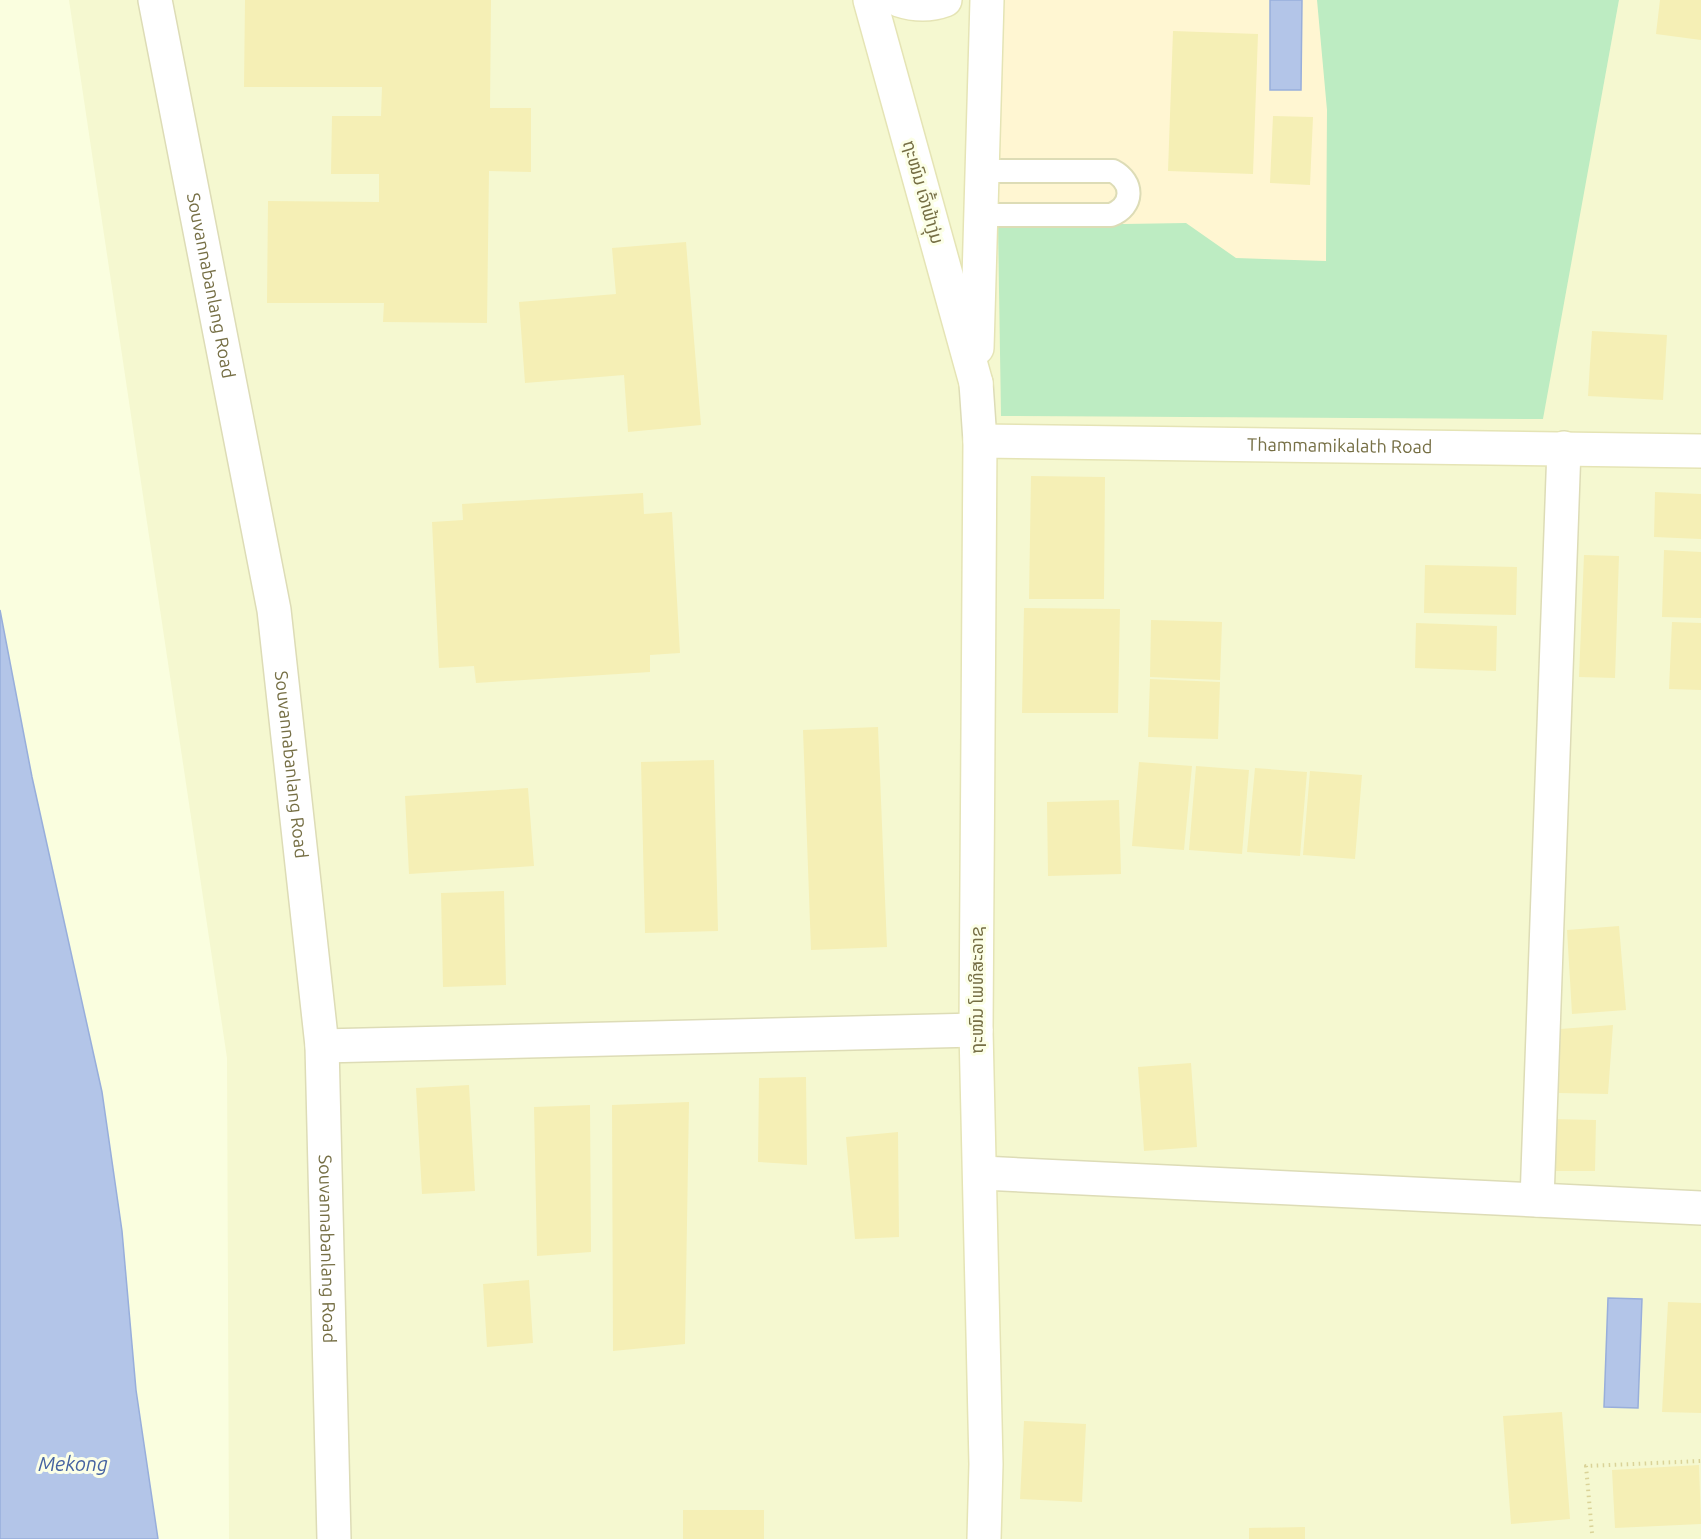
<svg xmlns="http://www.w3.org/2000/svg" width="1701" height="1539" font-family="Ubuntu,'Noto Sans Lao',sans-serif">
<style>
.residential{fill:#f5f8d0}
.commercial{fill:#fff6d2}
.green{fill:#bdecc2}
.water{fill:#b3c5e8;stroke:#98aedb;stroke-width:1.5}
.building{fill:#f5efb5}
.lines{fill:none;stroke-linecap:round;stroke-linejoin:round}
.lane-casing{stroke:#dddcb6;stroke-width:26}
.street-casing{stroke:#dddcb6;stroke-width:36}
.secondary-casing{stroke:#e5e4b5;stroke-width:36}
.path{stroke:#dad398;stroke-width:4;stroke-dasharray:1.5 4.5;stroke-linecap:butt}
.lane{stroke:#fff;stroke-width:22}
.street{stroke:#fff;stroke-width:33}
.secondary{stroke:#fff;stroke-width:33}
.labels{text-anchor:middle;stroke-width:6;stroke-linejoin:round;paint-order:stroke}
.street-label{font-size:18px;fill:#766f45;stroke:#fcffe7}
.water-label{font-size:20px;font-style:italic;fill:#4563a1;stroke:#fcffe7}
</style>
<rect width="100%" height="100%" fill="#fafedf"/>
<path class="residential" d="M 69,0 L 1317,0 L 1542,419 L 1619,0 L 1701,0 L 1701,1539 L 229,1539 L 227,1058 Z"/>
<path class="commercial" d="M 995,0 L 1619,0 L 1543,419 L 1001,416 Z"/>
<path class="green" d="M 1317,0 L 1619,0 L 1543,419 L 1001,416 L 998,226 L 1186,223 L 1236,258 L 1326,261 L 1327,110 Z"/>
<path class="water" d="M 1270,0 L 1302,0 L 1301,90 L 1270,90 Z
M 0,610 L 32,777 L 102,1092 L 122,1231 L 136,1390 L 158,1539 L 0,1539 Z
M 1608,1298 L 1642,1299 L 1638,1408 L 1604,1407 Z"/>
<path class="building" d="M 245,0 L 491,0 L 490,108 L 531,108 L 531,172 L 489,171 L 487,323 L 383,322 L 384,303 L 267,303 L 268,201 L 379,202 L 379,174 L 331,174 L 332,116 L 381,116 L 382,87 L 244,87 Z
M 1660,0 L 1701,0 L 1701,40 L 1656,34 Z
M 1173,31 L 1258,34 L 1253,174 L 1168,171 Z
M 1273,116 L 1313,117 L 1310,185 L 1270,183 Z
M 686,242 L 701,425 L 628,432 L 624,375 L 525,383 L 519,302 L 616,294 L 612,248 Z
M 1592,331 L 1667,335 L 1663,400 L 1588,396 Z
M 1031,476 L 1105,477 L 1104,599 L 1029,599 Z
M 1655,492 L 1701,494 L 1701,539 L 1654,537 Z
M 643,493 L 644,514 L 672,512 L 680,653 L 650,655 L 650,672 L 476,683 L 474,666 L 439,668 L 432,522 L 463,520 L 462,504 Z
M 1664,550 L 1701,552 L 1701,618 L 1662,617 Z
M 1584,555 L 1619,556 L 1615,678 L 1579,677 Z
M 1425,565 L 1517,567 L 1516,615 L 1424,613 Z
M 1024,608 L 1120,609 L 1118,713 L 1022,713 Z
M 1151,620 L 1222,622 L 1220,680 L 1150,677 Z
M 1672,622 L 1701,623 L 1701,690 L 1669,689 Z
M 1416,623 L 1497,626 L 1496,671 L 1415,668 Z
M 1150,679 L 1220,682 L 1218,739 L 1148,737 Z
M 878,727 L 887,947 L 811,950 L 803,730 Z
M 714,760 L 718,931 L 645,933 L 641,762 Z
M 1139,762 L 1192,766 L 1184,850 L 1132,846 Z
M 1196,766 L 1249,770 L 1242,854 L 1189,850 Z
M 1255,768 L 1307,772 L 1300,856 L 1247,852 Z
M 1310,771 L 1362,775 L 1355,859 L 1303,855 Z
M 528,788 L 534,866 L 409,874 L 405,796 Z
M 1119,800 L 1121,874 L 1048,876 L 1047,802 Z
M 504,891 L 506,985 L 443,987 L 441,893 Z
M 1619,926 L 1626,1010 L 1572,1014 L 1567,930 Z
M 1613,1025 L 1608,1094 L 1559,1093 L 1560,1029 Z
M 1191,1063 L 1197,1147 L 1144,1151 L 1138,1067 Z
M 806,1077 L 807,1165 L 758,1162 L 759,1078 Z
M 469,1085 L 475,1191 L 422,1194 L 416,1088 Z
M 689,1102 L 685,1344 L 613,1351 L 612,1105 Z
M 590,1105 L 591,1252 L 537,1256 L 534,1107 Z
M 1552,1119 L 1596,1120 L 1595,1171 L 1552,1171 Z
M 898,1132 L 899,1237 L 855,1239 L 846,1137 Z
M 529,1280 L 533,1343 L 487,1347 L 483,1284 Z
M 1668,1302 L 1701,1303 L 1701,1413 L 1662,1412 Z
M 1562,1412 L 1570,1519 L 1511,1524 L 1503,1416 Z
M 1024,1421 L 1086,1424 L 1082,1502 L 1020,1499 Z
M 1699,1465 L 1701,1524 L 1615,1528 L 1612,1470 Z
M 683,1510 L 764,1510 L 764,1539 L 683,1539 Z
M 1305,1527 L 1305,1539 L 1249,1539 L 1249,1528 Z"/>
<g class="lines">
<g class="lane-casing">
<path id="lane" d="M 981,215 L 1111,215 C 1134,206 1134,182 1113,171 L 982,171"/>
</g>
<g class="street-casing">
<g id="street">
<path id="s1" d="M 155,0 L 274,610 L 322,1046 L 334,1539"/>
<path d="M 976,383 L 980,441"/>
<path d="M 322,1046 L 976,1030"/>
<path d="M 982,1173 L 1701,1208"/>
<path d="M 1537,1200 L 1564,448"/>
</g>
</g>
<g class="secondary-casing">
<g id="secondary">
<path d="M 870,0 L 976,383"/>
<path d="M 899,0 C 914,5 929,6 945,0"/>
<path d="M 977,348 L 987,0"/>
<path id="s2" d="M 984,1539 L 986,1464 L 976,1030 L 980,441 L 1701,451"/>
</g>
</g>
<path class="path" d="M 1592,1533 L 1586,1466 L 1701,1461"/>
<use href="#lane" class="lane"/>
<use href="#street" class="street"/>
<use href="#secondary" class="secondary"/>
</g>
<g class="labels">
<g class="street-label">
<text transform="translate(923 192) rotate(74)" y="6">ຖະໜົນ ເຈົ້າຟ້າງຸ່ມ</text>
<text dy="6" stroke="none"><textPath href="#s1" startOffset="291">Souvannabanlang Road</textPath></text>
<text dy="6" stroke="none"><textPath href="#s2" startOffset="1458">Thammamikalath Road</textPath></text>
<text dy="6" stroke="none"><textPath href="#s1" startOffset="777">Souvannabanlang Road</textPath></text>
<text transform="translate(977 990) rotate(-90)" y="6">ຖະໜົນ ໂພທິສະລາຊ</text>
<text dy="6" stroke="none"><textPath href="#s1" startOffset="1263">Souvannabanlang Road</textPath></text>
</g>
<g class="water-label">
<text x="73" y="1471">Mekong</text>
</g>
</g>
</svg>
